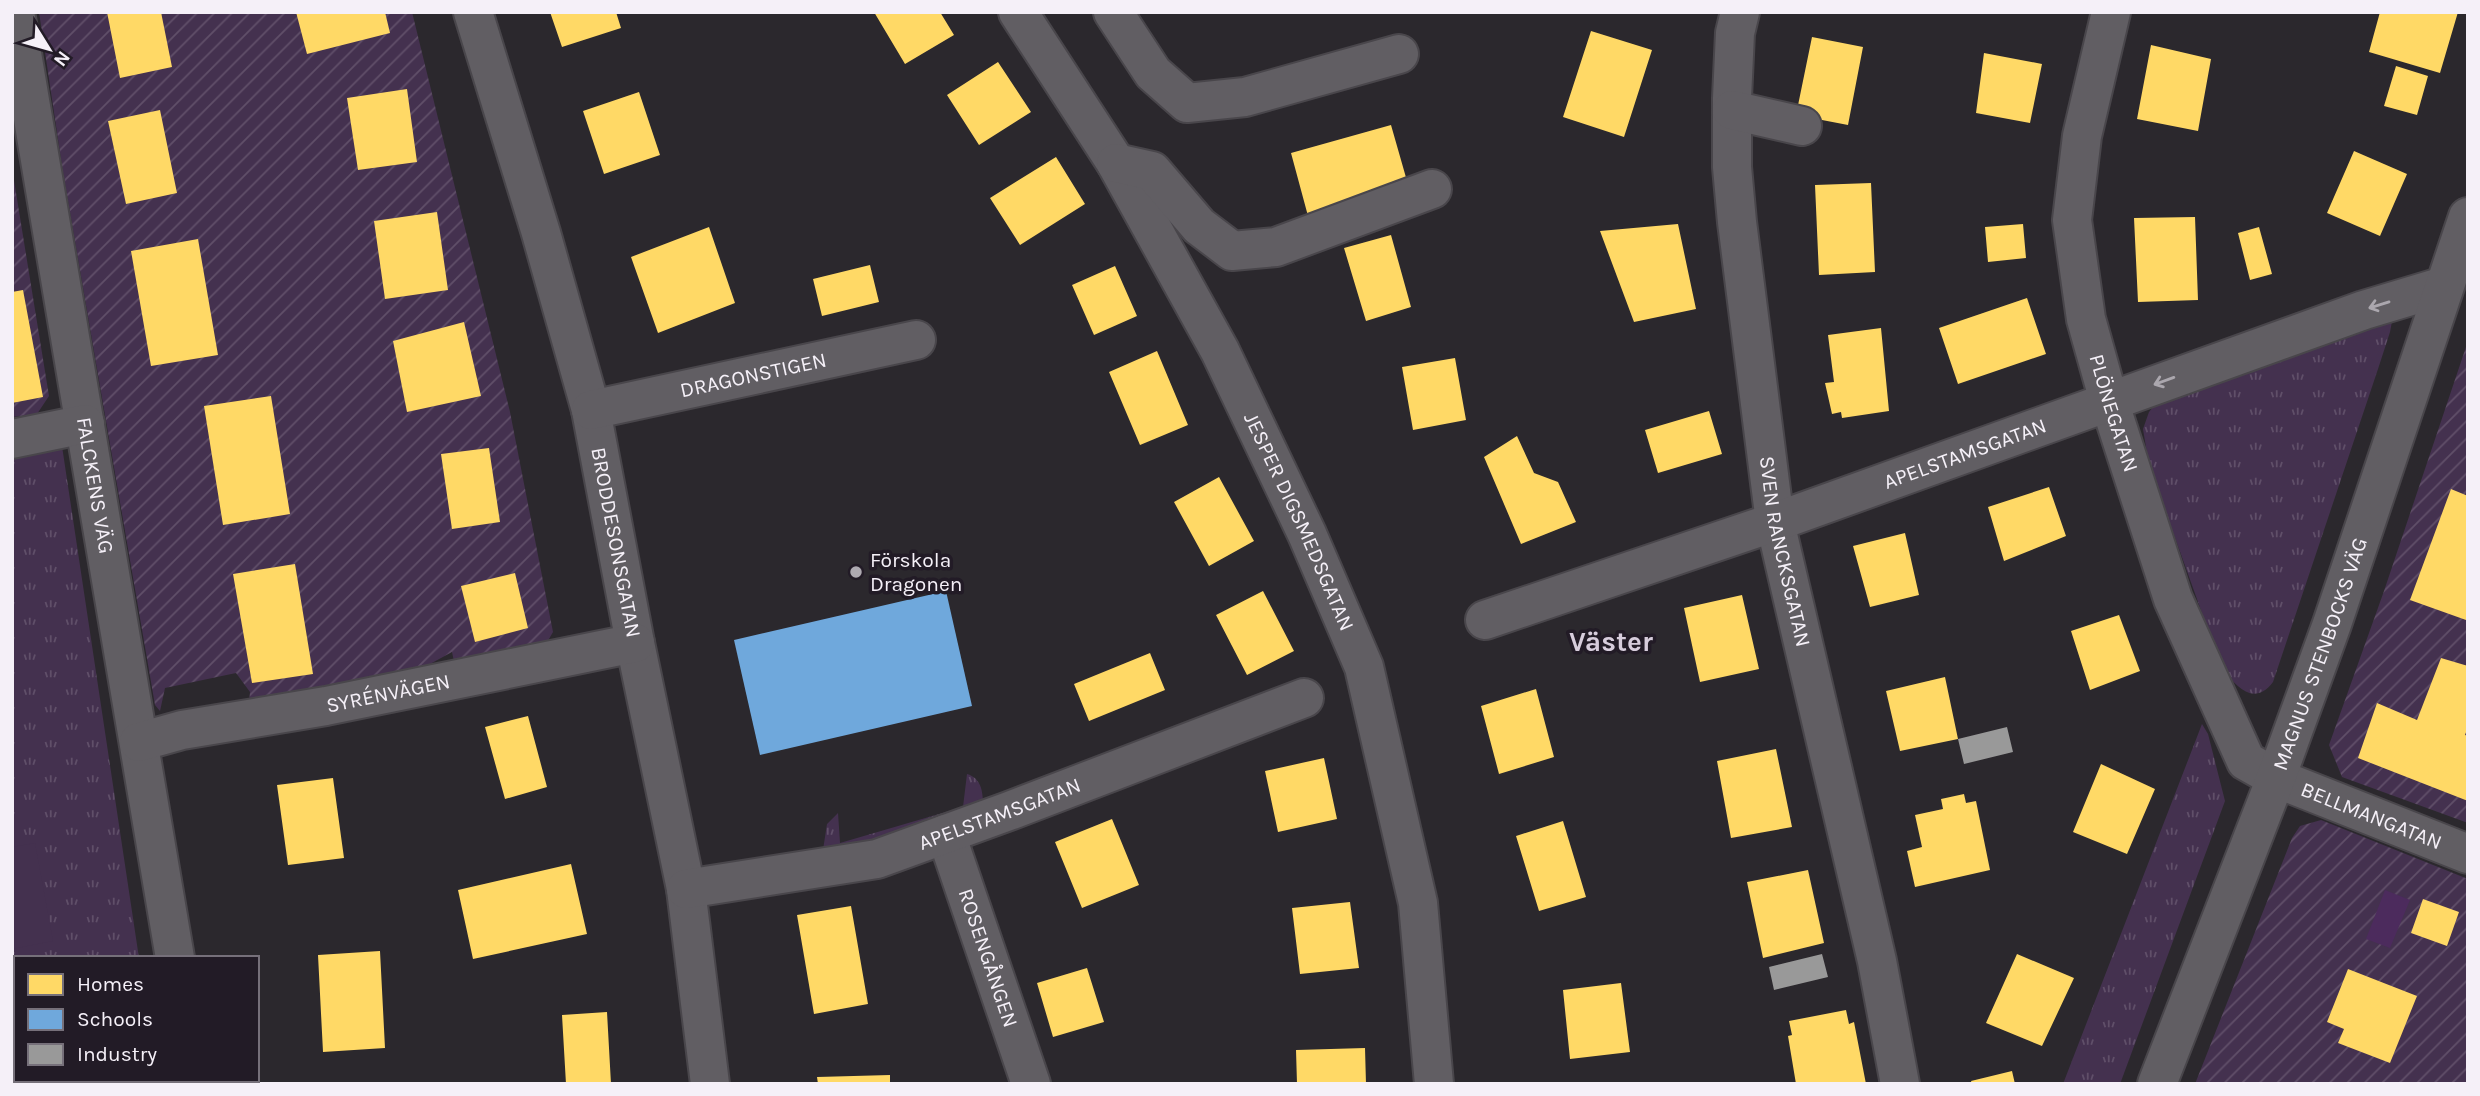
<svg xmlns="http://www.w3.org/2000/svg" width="2480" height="1096" font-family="Karla,sans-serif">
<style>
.grass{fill:url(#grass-tufts)}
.garden{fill:url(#garden-furrows)}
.pitch{fill:#44314f}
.water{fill:#4c2b5d}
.homes{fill:#ffd966}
.schools{fill:#6fa8dc}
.industry{fill:#999}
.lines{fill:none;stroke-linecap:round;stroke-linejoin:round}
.minor-casing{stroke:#49464b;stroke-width:42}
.minor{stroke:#615e63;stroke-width:38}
.oneway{stroke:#aba7ae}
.poi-dot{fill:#aeaab1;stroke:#221b26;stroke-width:2.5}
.labels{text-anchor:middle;stroke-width:7;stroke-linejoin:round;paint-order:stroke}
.street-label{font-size:21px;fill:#f5f0f8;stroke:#221b26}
.poi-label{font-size:21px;fill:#f5f0f8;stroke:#221b26;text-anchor:start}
.district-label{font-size:28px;font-weight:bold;fill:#d7cddc;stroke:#221b26}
</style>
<defs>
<pattern id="grass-tufts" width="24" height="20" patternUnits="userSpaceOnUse" patternTransform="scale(1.75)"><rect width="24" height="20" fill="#44314f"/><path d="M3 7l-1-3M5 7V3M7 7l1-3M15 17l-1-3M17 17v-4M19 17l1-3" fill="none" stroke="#604f69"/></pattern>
<pattern id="garden-furrows" width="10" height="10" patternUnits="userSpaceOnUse" patternTransform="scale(1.75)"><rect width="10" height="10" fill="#44314f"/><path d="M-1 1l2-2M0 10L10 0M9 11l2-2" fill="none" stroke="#604f69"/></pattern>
</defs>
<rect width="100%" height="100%" fill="#2b282d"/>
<path class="grass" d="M 2393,316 L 2390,332 L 2378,369 L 2273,682 C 2254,707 2237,687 2222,669 L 2149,465 L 2143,429 L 2149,412 L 2157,402 Z
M 57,413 L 139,958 L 16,958 L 16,1002 L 12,1002 L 12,420 Z
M 2202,724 L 2208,734 L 2225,801 L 2120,1084 L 2063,1084 Z
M 967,774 C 981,778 983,791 983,805 L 930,829 L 823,850 L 827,824 L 838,813 L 840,843 L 963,807 Z"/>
<path class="garden" d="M 39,12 L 412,12 L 510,412 L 553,632 L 539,656 L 456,671 L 452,652 L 397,682 L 248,712 L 250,692 L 236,673 L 165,688 L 160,711 L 155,705 L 62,166 Z
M 12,168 L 49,396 L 37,414 L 12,417 Z
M 2468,341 L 2468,823 L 2342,777 L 2329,745 L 2384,591 Z
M 2321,820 L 2468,879 L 2468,1084 L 2195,1084 L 2292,838 L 2300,826 Z"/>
<path class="pitch" d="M 35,843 L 53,941 L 12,949 L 12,847 Z"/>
<path class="water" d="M 2385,890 L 2410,900 L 2390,948 L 2366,939 Z"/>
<path class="homes" d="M 107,12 L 161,12 L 172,67 L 120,78 Z
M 296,12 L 385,12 L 390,33 L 307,54 Z
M 550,12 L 616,12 L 621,28 L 562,47 Z
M 874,12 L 940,12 L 954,35 L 905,64 Z
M 2380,12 L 2458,12 L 2440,73 L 2369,52 Z
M 1591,31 L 1652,50 L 1624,137 L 1563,117 Z
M 1812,37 L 1863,47 L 1848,125 L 1796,115 Z
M 2151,45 L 2211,59 L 2198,131 L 2137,119 Z
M 1984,53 L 2042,64 L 2030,123 L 1976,113 Z
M 998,62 L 1031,112 L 979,145 L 947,95 Z
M 2396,66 L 2428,76 L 2417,115 L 2384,106 Z
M 407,89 L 417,162 L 358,170 L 347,98 Z
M 639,92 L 660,155 L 604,174 L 583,111 Z
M 160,110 L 177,193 L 126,204 L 108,121 Z
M 1391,125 L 1409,188 L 1308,216 L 1291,153 Z
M 2354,151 L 2407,174 L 2380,236 L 2327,213 Z
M 1056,157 L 1085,204 L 1020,245 L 990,198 Z
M 1871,183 L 1875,272 L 1819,275 L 1815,185 Z
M 437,212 L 448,290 L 385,299 L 374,221 Z
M 2195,217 L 2198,300 L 2138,302 L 2134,218 Z
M 1678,224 L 1696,309 L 1634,322 L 1600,231 Z
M 2023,224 L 2026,258 L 1988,262 L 1985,227 Z
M 709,227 L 735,303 L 658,333 L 631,257 Z
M 2259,227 L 2272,274 L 2250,280 L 2238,233 Z
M 1391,235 L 1411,307 L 1366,321 L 1344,248 Z
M 198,239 L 218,355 L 151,366 L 131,251 Z
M 870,265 L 879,302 L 822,316 L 813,279 Z
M 1115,266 L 1137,316 L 1094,335 L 1072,285 Z
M 23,290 L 43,397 L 12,403 L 12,292 Z
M 2027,298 L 2046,354 L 1958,384 L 1939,328 Z
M 464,322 L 481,396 L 407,412 L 393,341 Z
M 1881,328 L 1889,411 L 1842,418 L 1841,412 L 1832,414 L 1825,383 L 1834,382 L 1828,335 Z
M 1157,351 L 1188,425 L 1140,445 L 1109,372 Z
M 1455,358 L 1466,420 L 1413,430 L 1402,367 Z
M 271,396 L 290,514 L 223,525 L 204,406 Z
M 1709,411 L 1722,454 L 1658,473 L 1645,430 Z
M 1517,436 L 1534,473 L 1558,482 L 1576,522 L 1521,544 L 1484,457 Z
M 489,448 L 500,522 L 452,529 L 441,454 Z
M 1219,477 L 1254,541 L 1209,566 L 1174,502 Z
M 2049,487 L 2066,536 L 2004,561 L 1988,507 Z
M 2451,489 L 2468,496 L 2468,615 L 2466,620 L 2410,600 Z
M 1905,533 L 1919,595 L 1870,607 L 1853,546 Z
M 295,564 L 313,674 L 252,683 L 233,574 Z
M 515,573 L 528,628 L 475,642 L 461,586 Z
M 1263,591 L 1294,651 L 1247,675 L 1216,615 Z
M 1742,595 L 1759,669 L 1700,682 L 1684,608 Z
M 2119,615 L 2140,671 L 2090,690 L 2071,631 Z
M 1150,653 L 1165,690 L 1089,721 L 1074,684 Z
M 2441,658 L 2468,666 L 2468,727 L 2465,735 L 2468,736 L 2468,801 L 2358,758 L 2377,703 L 2417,720 Z
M 1945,677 L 1958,739 L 1900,751 L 1886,691 Z
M 1536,689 L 1554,757 L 1499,774 L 1481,706 Z
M 528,716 L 547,787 L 505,799 L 485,727 Z
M 1776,749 L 1792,827 L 1731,838 L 1717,761 Z
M 1324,758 L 1337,819 L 1278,832 L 1265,771 Z
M 2101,764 L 2155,789 L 2127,854 L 2073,832 Z
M 333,778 L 344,858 L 288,865 L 277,785 Z
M 1964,794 L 1966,803 L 1976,801 L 1990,870 L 1915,887 L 1907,851 L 1922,847 L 1915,815 L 1943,809 L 1941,799 Z
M 1112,819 L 1139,885 L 1082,908 L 1055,842 Z
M 1563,821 L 1586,897 L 1539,911 L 1516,836 Z
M 571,864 L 587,934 L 473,959 L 458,890 Z
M 1808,870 L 1824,943 L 1763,958 L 1747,882 Z
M 2423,899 L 2459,912 L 2447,946 L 2411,933 Z
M 1350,902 L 1359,968 L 1300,974 L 1292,908 Z
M 851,906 L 868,1004 L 814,1014 L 797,915 Z
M 380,951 L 385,1048 L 323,1052 L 318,955 Z
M 2017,954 L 2074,978 L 2042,1046 L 1986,1023 Z
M 1087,968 L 1104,1022 L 1053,1037 L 1037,983 Z
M 2348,969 L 2417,996 L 2390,1063 L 2338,1043 L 2344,1029 L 2327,1022 Z
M 1621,983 L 1630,1052 L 1570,1059 L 1563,990 Z
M 1846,1010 L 1849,1024 L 1854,1022 L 1866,1084 L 1796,1084 L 1788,1036 L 1792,1035 L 1789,1021 Z
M 607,1012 L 611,1084 L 566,1084 L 562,1015 Z
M 1365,1048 L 1366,1084 L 1297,1084 L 1296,1050 Z
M 12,1071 L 16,1071 L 16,1080 L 60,1080 L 60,1084 L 12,1084 Z
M 2012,1071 L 2015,1084 L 1972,1084 L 1971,1081 Z
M 890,1075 L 890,1084 L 818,1084 L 817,1077 Z"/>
<path class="schools" d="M 946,591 L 972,706 L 760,755 L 734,640 Z"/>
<path class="industry" d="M 2007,727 L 2013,752 L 1964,764 L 1958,739 Z
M 1822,954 L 1828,977 L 1774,990 L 1769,967 Z"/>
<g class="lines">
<g class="minor-casing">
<g id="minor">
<path id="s1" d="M 15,12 L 175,958"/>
<path id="s2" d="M 473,12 L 541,233 L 591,410 L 635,643 L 686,889 L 710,1084"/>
<path id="s3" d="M 1018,12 L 1116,163 L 1220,351 L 1307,534 L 1364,667 L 1418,903 L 1434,1084"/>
<path d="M 1113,12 L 1153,73 L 1187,103 L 1245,97 L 1399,54"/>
<path id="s4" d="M 1740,12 L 1735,33 L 1732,98 L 1732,167 L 1737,222 L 1775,522 L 1877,961 L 1900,1084"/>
<path id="s5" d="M 2111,12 L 2082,136 L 2072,220 L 2086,319 L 2109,401 L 2173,599 L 2246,761 L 2276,778 L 2468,854"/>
<path d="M 1732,110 L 1802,126"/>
<path d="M 1116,163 L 1152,171 L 1199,226 L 1232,251 L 1276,247 L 1432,189"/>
<path id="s6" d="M 591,410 L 916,340"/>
<path d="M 12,439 L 85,424"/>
<path id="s7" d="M 1485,620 L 1775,522 L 2364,310 L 2444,286"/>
<path id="s8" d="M 139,742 L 182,730 L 326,706 L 635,643"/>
<path id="s9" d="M 946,834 L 1031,1084"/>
<path id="s10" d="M 686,889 L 877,859 L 1009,811 L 1304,698"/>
<path d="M 195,1080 L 195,1084"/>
<path id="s11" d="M 2157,1084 L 2276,778 L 2332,624 L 2468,217"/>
</g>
</g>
<use href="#minor" class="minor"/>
</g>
<defs><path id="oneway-shaft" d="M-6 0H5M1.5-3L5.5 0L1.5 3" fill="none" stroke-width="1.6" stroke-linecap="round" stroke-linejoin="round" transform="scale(1.75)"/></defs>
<g class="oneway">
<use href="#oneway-shaft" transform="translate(2379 305) rotate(163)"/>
<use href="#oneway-shaft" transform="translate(2164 381) rotate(160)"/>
</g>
<circle class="poi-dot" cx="856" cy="572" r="7"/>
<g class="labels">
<g class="street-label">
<text dy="7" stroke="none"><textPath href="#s6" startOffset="166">DRAGONSTIGEN</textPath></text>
<text dy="7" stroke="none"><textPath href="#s5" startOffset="410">PLÖNEGATAN</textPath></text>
<text dy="7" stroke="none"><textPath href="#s7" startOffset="508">APELSTAMSGATAN</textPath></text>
<text dy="7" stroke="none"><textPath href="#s1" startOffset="480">FALCKENS VÄG</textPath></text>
<text dy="7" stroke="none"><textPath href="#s3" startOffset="583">JESPER DIGSMEDSGATAN</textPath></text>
<text dy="7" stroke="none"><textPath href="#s2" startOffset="550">BRODDESONSGATAN</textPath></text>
<text dy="7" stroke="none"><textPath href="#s4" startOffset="544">SVEN RANCKSGATAN</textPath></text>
<text dy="7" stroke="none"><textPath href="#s11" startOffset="460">MAGNUS STENBOCKS VÄG</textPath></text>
<text dy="7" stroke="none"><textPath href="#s8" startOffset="254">SYRÉNVÄGEN</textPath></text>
<text dy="7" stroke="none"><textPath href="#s10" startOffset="324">APELSTAMSGATAN</textPath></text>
<text dy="7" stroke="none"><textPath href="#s5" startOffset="920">BELLMANGATAN</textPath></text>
<text dy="7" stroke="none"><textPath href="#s9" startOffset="131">ROSENGÅNGEN</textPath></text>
</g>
<g class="poi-label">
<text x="870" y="567">Förskola<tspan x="870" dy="24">Dragonen</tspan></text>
</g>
<g class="district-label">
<text x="1611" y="651">Väster</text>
</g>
</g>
<rect width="2480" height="1096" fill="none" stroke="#f5f0f8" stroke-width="28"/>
<rect x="14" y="956" width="245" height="126" fill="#221b26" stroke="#76707a" stroke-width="2"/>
<rect x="28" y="974" width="35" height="21" fill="#ffd966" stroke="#76707a" stroke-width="2"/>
<text x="77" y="991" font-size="21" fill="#f5f0f8">Homes</text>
<rect x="28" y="1009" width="35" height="21" fill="#6fa8dc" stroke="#76707a" stroke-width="2"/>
<text x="77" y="1026" font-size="21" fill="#f5f0f8">Schools</text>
<rect x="28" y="1044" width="35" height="21" fill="#999999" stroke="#76707a" stroke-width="2"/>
<text x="77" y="1061" font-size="21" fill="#f5f0f8">Industry</text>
<g transform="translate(49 49) rotate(127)" stroke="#221b26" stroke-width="5" paint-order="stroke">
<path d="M0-5L12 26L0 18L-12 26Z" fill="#f5f0f8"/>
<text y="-10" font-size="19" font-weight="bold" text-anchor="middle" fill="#f5f0f8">N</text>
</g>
</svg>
